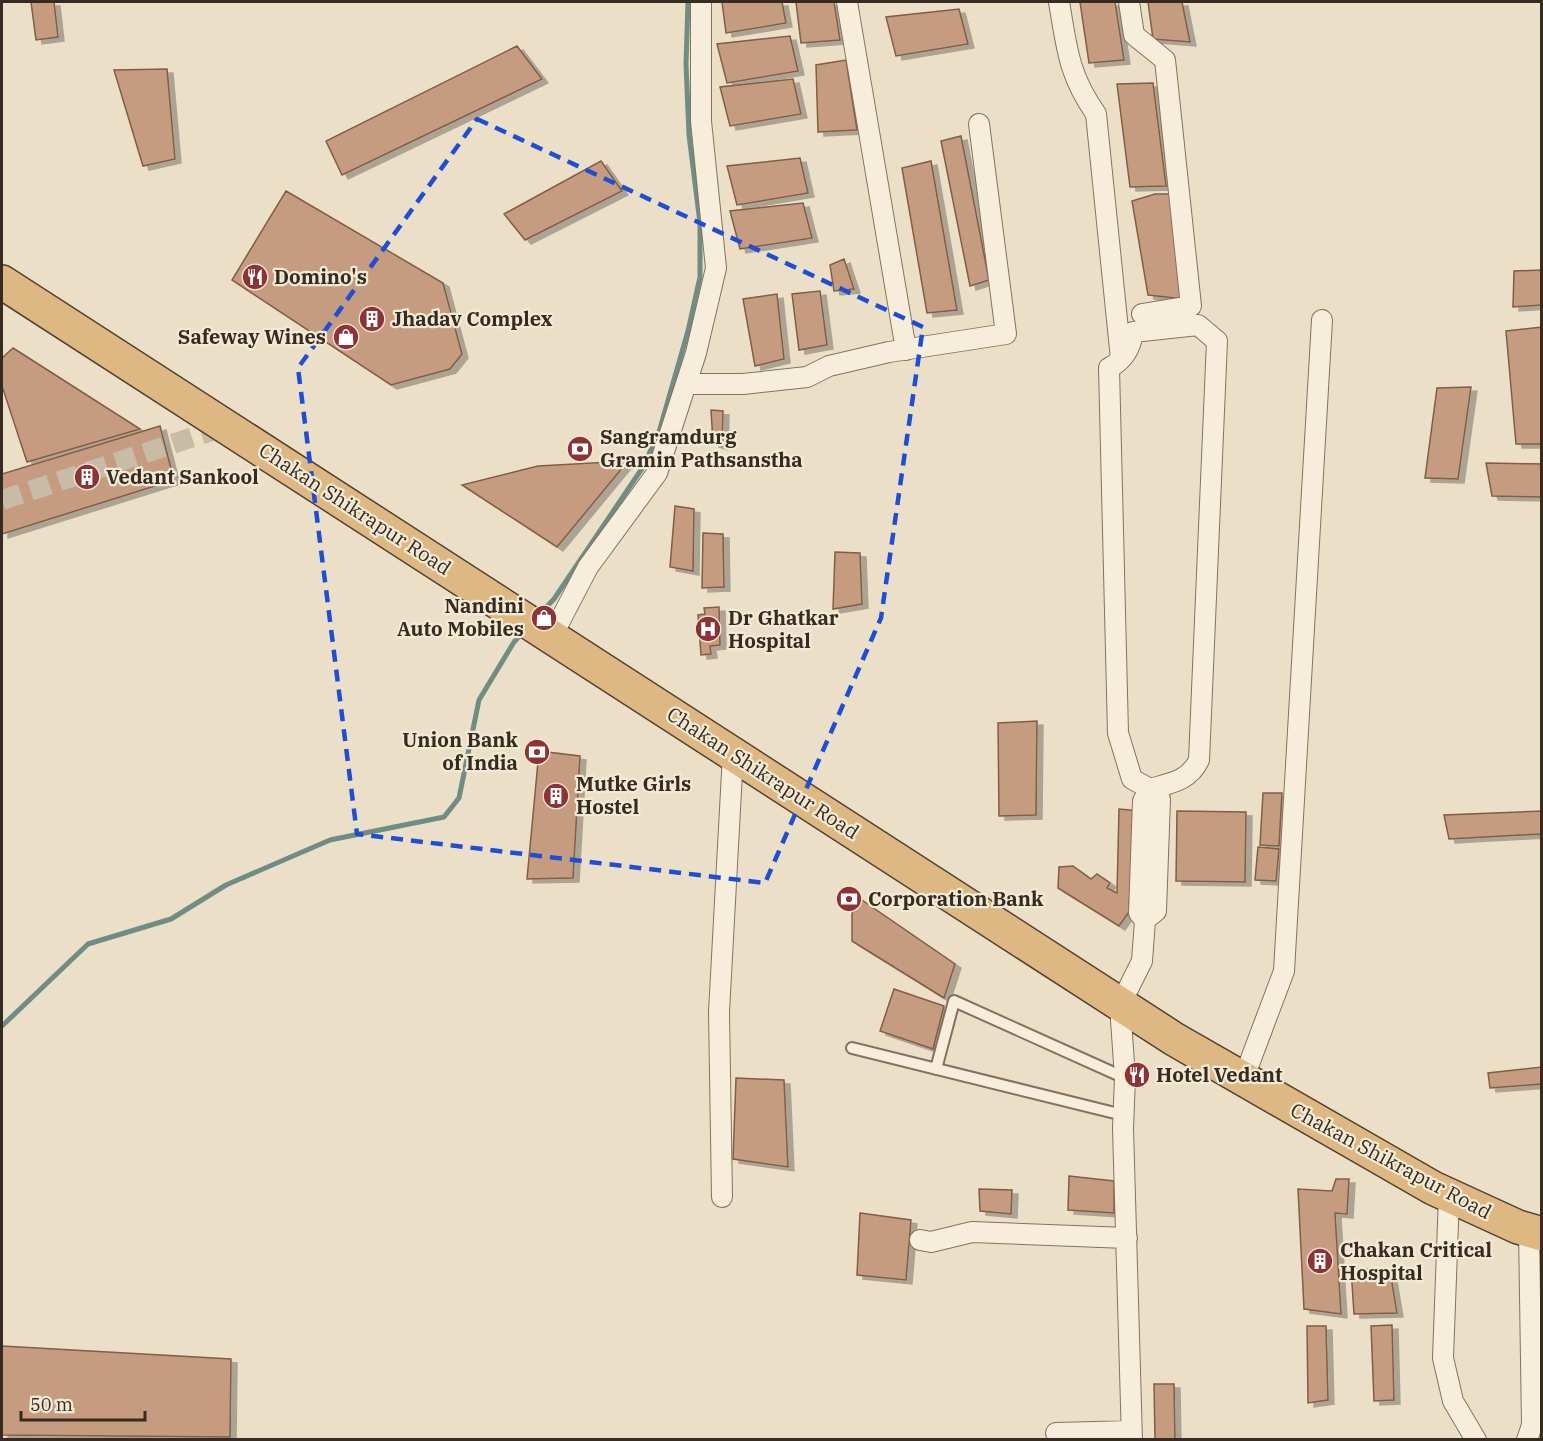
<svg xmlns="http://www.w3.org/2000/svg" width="1543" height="1441" font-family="'IBM Plex Serif',serif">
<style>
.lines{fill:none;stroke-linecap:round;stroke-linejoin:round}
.stream{stroke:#6f8c85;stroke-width:5}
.building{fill:#c59c80;stroke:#825d46;stroke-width:1.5;filter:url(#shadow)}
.minor-tunnel{stroke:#c7bca6;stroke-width:20;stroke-dasharray:20 10;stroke-linecap:butt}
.service-casing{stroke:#85725e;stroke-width:14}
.minor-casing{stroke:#85725e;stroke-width:22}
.trunk-casing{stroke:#534132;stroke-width:36}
.service{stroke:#f6edda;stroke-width:10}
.minor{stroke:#f6edda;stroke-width:20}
.trunk{stroke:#deb882;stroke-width:33}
.marked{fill:none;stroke:#1d4ed8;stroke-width:4.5;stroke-dasharray:12 8;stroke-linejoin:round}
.labels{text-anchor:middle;stroke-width:4.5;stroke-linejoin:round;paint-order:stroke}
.poi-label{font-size:20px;font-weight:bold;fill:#362b20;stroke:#f3ead6;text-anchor:start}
.street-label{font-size:20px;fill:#362b20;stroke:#f3ead6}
</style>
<defs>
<filter id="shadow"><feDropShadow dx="6" dy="4" stdDeviation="0" flood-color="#0004"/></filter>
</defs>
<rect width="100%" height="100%" fill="#ebe0c7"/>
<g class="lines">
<path class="stream" d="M 538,616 L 554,599 L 643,467 L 659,432 L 688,331 L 700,277 L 700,223 L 689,135 L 686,64 L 688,2
M 2,1026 L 88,944 L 171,919 L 226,885 L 330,840 L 444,817 L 459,798 L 479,700 L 514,642 L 523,632"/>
</g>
<path class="building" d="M 31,2 L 54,2 L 58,37 L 36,40 Z
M 722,2 L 782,2 L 786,23 L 726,33 Z
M 796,2 L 834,2 L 840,40 L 801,43 Z
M 1080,2 L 1115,2 L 1124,60 L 1089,63 Z
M 1148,2 L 1182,2 L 1190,42 L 1153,39 Z
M 959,9 L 968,44 L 896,56 L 886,17 Z
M 790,36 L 798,71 L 727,83 L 717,44 Z
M 517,46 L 542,79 L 342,175 L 326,141 Z
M 846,60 L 857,130 L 818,132 L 816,65 Z
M 167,69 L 175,159 L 143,166 L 114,70 Z
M 793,79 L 801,114 L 730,126 L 720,87 Z
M 1153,83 L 1166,186 L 1130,187 L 1117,84 Z
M 961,136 L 989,280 L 970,286 L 941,141 Z
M 800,158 L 808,193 L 737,205 L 727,166 Z
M 601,161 L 622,191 L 525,240 L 504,214 Z
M 931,161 L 957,310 L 927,313 L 902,168 Z
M 286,191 L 443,283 L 462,354 L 450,369 L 391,385 L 232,280 Z
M 1155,194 L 1171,194 L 1184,299 L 1148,295 L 1132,201 Z
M 803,203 L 812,238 L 740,249 L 730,211 Z
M 844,259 L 854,289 L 834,291 L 830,265 Z
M 1542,270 L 1542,305 L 1513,307 L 1514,271 Z
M 820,291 L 827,345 L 799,350 L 792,294 Z
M 777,294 L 784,359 L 755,366 L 743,299 Z
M 1542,327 L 1542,444 L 1516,444 L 1506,331 Z
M 13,348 L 140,429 L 27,462 L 2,386 L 2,358 Z
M 1471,387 L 1458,479 L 1425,478 L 1437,388 Z
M 711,410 L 723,411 L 722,446 L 713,443 Z
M 160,426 L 174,480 L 2,534 L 2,474 Z
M 628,461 L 557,547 L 462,485 L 538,466 Z
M 1486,463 L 1542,464 L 1542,497 L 1492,496 Z
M 675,506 L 694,509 L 693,571 L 670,567 Z
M 703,533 L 723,534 L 724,587 L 702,588 Z
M 835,552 L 860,553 L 862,604 L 833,609 Z
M 719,607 L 720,645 L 710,646 L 711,654 L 701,655 L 698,615 L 705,614 L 704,608 Z
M 1037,721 L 1036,815 L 999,816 L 998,723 Z
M 539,751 L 580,756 L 573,878 L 527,879 Z
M 1263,793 L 1282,793 L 1279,846 L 1260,845 Z
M 1119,809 L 1139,811 L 1129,903 L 1134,905 L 1119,926 L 1058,888 L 1059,867 L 1073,866 L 1091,879 L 1097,874 L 1110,883 L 1107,888 L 1117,893 Z
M 1177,811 L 1246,812 L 1245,882 L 1176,881 Z
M 1542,811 L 1542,834 L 1449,839 L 1444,815 Z
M 1258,847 L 1279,849 L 1276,881 L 1255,880 Z
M 856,896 L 955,964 L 944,998 L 852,941 L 852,914 Z
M 894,989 L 944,1006 L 933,1049 L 880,1031 Z
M 1542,1067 L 1542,1084 L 1490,1088 L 1488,1073 Z
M 736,1078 L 784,1080 L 788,1167 L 733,1159 Z
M 1069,1176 L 1114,1181 L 1114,1213 L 1068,1210 Z
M 1336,1179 L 1349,1179 L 1347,1214 L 1335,1213 L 1341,1314 L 1304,1309 L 1298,1189 L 1332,1191 Z
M 979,1189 L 1012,1190 L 1011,1214 L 980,1211 Z
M 860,1213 L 911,1220 L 906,1280 L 857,1275 Z
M 1351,1268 L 1390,1271 L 1397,1313 L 1354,1314 Z
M 1392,1325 L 1394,1400 L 1374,1401 L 1371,1326 Z
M 1307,1326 L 1326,1326 L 1328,1400 L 1308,1403 Z
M 2,1346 L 231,1359 L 230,1437 L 2,1435 Z
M 1154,1384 L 1174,1384 L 1175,1440 L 1155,1440 Z"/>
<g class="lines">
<path class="minor-tunnel" d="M 2,500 L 227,426"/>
<g class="service-casing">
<path id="service" d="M 852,1048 L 1123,1115
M 936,1069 L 954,1001 L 1125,1078"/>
</g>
<g class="minor-casing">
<path id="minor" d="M 847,2 L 906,350
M 1059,2 C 1067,48 1068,74 1096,114 L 1121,359
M 1129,2 L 1134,35 L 1165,60 L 1191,306 L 1142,314
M 686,384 L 743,384 L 807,377 L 829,366 L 889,352 L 1006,334 L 979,124
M 552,636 L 588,567 L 657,473 L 696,353 L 716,268 L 701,121 L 701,2
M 1243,1080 L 1284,971 L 1322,320
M 1449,1196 L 1443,1358 L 1453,1401 L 1476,1440
M 722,1197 L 719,1012 L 733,754
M 920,1240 L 931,1242 L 972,1232 L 1127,1238
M 1056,1433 L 1131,1431
M 1132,1440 L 1123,1128 L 1125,1078 L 1120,1005 L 1142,961 L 1145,920 L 1139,913 L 1143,801 L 1150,789 C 1171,783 1189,781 1199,760 L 1217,341 L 1198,325 L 1133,332 C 1131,348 1124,360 1109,368 L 1118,733 L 1132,779 L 1150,789 L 1160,799 L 1156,911 L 1145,920
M 1527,1440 L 1532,1425 L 1529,1230"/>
</g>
<g class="trunk-casing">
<path id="trunk" d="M 2,282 L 1174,1039 L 1433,1188 L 1518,1227 L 1542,1234"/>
</g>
<use href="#service" class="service"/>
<use href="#minor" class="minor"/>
<use href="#trunk" class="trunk"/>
</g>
<path class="marked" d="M 477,119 L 923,327 L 881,618 L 765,883 L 357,834 L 298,368 Z"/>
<defs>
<g id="restaurant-disc" transform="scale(1.35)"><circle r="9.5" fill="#8e3335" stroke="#f3ead6"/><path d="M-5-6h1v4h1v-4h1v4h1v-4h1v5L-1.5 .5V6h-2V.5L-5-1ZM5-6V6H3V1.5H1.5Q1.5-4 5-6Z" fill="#fff"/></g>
<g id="building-disc" transform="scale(1.35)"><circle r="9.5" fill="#8e3335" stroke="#f3ead6"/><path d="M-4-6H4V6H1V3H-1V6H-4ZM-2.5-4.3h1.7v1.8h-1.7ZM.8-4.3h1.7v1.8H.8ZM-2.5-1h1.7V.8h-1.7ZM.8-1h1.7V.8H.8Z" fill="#fff"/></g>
<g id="shop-disc" transform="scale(1.35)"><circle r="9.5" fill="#8e3335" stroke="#f3ead6"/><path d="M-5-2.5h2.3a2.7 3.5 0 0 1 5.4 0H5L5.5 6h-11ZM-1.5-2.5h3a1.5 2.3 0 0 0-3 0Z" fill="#fff"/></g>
<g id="bank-disc" transform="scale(1.35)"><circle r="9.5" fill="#8e3335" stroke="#f3ead6"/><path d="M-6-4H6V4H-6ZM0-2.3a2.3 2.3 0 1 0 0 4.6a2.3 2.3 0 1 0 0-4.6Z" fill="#fff"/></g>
<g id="hospital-disc" transform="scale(1.35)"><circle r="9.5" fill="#8e3335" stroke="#f3ead6"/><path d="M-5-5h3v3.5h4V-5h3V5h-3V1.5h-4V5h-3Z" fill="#fff"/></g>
</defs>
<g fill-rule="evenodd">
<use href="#restaurant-disc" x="255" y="277"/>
<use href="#building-disc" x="372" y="319"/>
<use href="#shop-disc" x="346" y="337"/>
<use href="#bank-disc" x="580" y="449"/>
<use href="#building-disc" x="87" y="477"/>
<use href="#shop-disc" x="544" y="618"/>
<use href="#hospital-disc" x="708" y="629"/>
<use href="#bank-disc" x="537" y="752"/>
<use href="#building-disc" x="556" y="796"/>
<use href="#bank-disc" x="849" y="899"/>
<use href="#restaurant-disc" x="1137" y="1075"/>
<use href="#building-disc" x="1320" y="1261"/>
</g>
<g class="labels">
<g class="poi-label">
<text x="274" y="284">Domino's</text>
<text x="392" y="326">Jhadav Complex</text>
<text x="326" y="344" text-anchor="end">Safeway Wines</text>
<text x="600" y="444">Sangramdurg<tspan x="600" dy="23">Gramin Pathsanstha</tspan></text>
<text x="106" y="484">Vedant Sankool</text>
<text x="524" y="613" text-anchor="end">Nandini<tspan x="524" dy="23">Auto Mobiles</tspan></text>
<text x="728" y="625">Dr Ghatkar<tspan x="728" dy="23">Hospital</tspan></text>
<text x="518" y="747" text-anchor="end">Union Bank<tspan x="518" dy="23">of India</tspan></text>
<text x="576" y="791">Mutke Girls<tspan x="576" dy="23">Hostel</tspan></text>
<text x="868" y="906">Corporation Bank</text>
<text x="1156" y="1082">Hotel Vedant</text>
<text x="1340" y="1257">Chakan Critical<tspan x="1340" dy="23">Hospital</tspan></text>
</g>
<g class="street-label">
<text transform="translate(355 509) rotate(33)" y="7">Chakan Shikrapur Road</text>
<text transform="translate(763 773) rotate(33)" y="7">Chakan Shikrapur Road</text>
<text transform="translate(1391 1161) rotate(28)" y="7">Chakan Shikrapur Road</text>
</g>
</g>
<rect width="1543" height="1441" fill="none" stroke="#362b20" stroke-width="6"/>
<path d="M21 1411v9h124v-9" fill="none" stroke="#362b20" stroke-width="3"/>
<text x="30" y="1411" font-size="18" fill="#362b20" stroke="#f3ead6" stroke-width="4.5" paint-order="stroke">50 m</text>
</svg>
